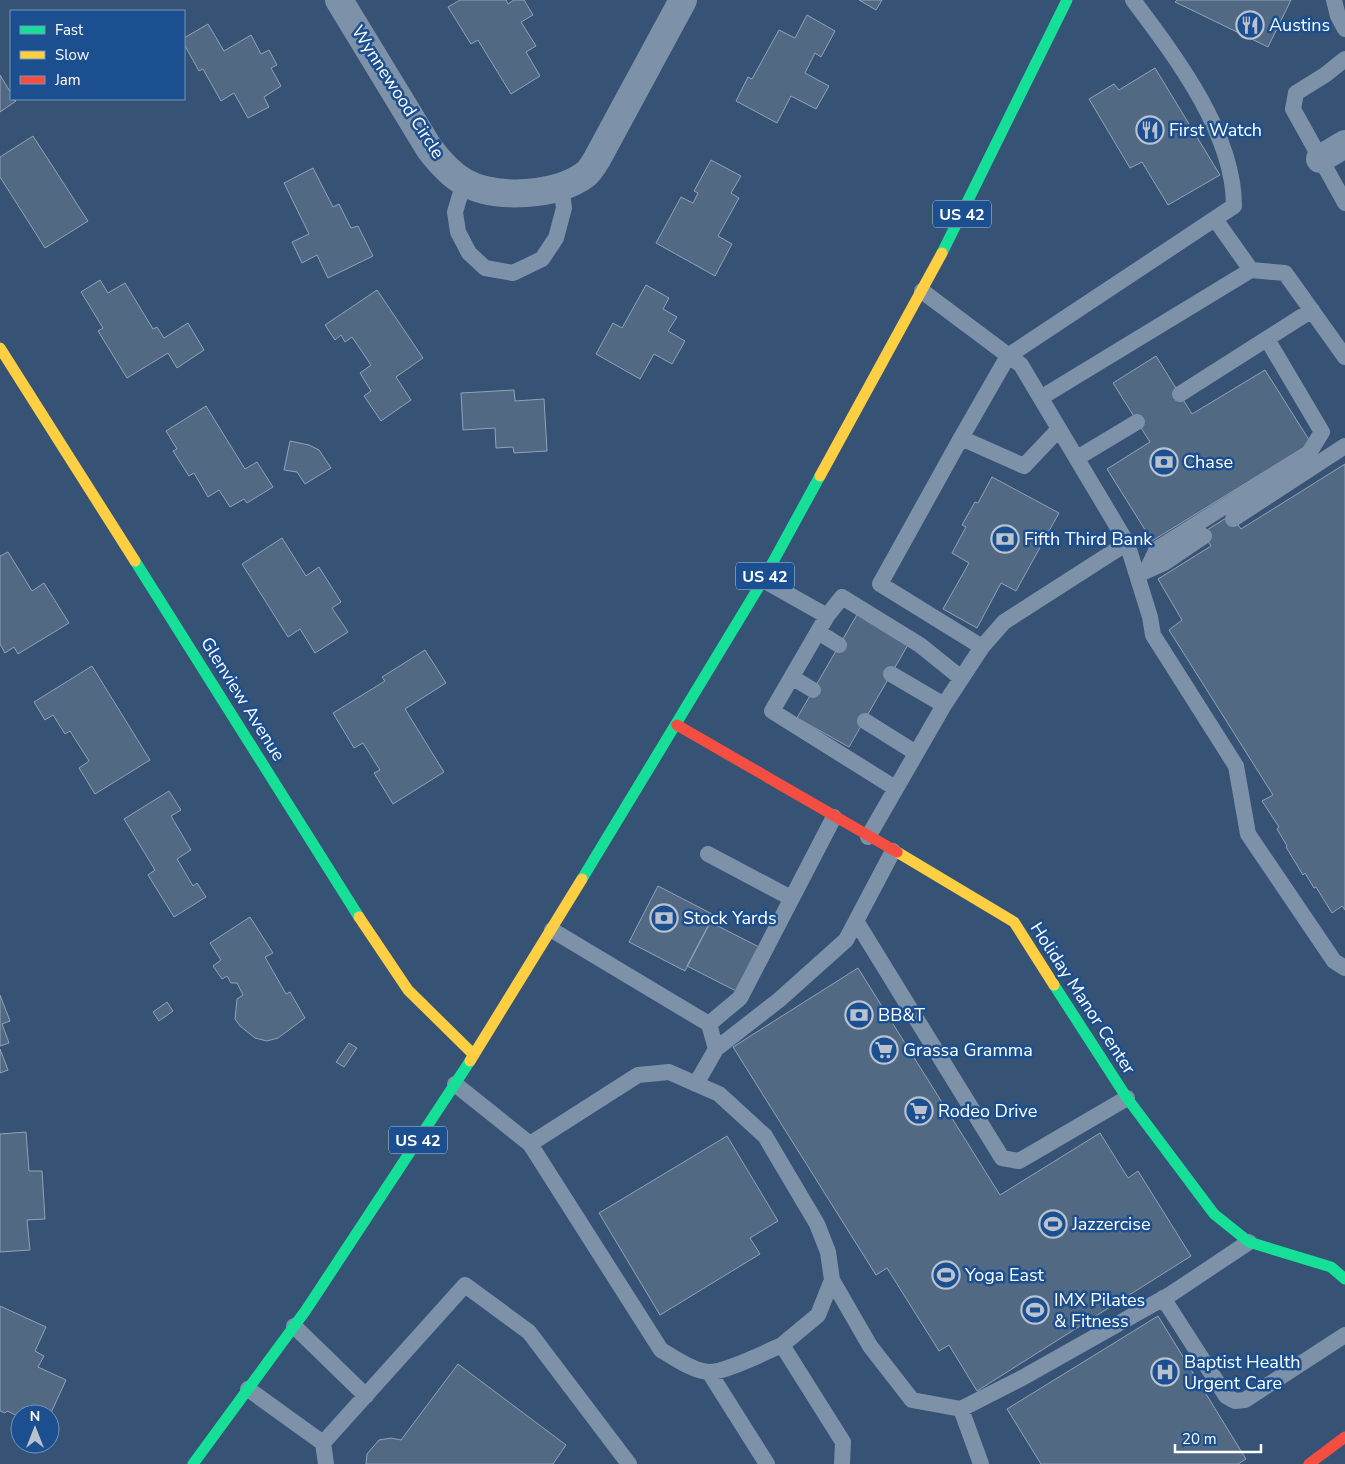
<svg xmlns="http://www.w3.org/2000/svg" width="1345" height="1464" font-family="'Nunito Sans',sans-serif">
<style>
.building{fill:#526984;stroke:#92a2b6}
.lines{fill:none;stroke-linecap:round;stroke-linejoin:round}
.lane{stroke:#7d92a8;stroke-width:16}
.street{stroke:#7d92a8;stroke-width:28}
.fast{stroke:#16e098;stroke-width:11}
.slow{stroke:#ffcf43;stroke-width:11}
.jam{stroke:#f24e42;stroke-width:11}
.labels{text-anchor:middle;stroke-width:5;stroke-linejoin:round;paint-order:stroke}
.shield{fill:#1b4f8f;stroke:#bbcadd;stroke-width:1}
.shield-label{font-size:16px;font-weight:bold;fill:#fff}
.poi-label{font-size:18px;fill:#fff;stroke:#1b4f8f;text-anchor:start}
.street-label{font-size:18px;fill:#fff;stroke:#1b4f8f}
</style>
<rect width="100%" height="100%" fill="#365274"/>
<path class="building" d="M 460,0 L 506,0 L 508,4 L 514,0 L 524,0 L 533,15 L 521,22 L 536,46 L 526,52 L 540,76 L 511,94 L 478,40 L 471,44 L 448,7 Z
M 859,0 L 882,0 L 876,10 Z
M 1177,0 L 1291,0 L 1268,47 L 1175,2 Z
M 807,15 L 835,31 L 821,57 L 815,53 L 805,73 L 829,86 L 816,109 L 791,96 L 777,123 L 736,101 L 748,77 L 752,79 L 779,30 L 795,38 Z
M 208,24 L 224,51 L 251,35 L 261,54 L 269,50 L 277,65 L 271,68 L 281,86 L 264,97 L 269,107 L 248,118 L 234,93 L 221,101 L 203,69 L 199,71 L 184,44 L 184,38 Z
M 1155,68 L 1220,175 L 1168,205 L 1142,162 L 1130,168 L 1089,99 L 1114,84 L 1119,90 Z
M 0,75 L 11,93 L 11,99 L 16,101 L 0,112 Z
M 33,136 L 88,221 L 45,248 L 0,177 L 0,157 Z
M 711,160 L 741,176 L 731,193 L 739,198 L 718,236 L 732,244 L 715,276 L 656,243 L 681,197 L 693,203 L 698,193 L 694,191 Z
M 313,168 L 333,207 L 339,204 L 351,228 L 358,226 L 373,256 L 328,278 L 317,255 L 302,263 L 292,242 L 309,234 L 284,183 Z
M 100,280 L 108,293 L 125,283 L 153,329 L 157,327 L 164,338 L 188,323 L 204,350 L 177,368 L 168,353 L 127,378 L 98,331 L 103,328 L 81,292 Z
M 646,285 L 669,298 L 663,309 L 677,317 L 668,331 L 685,341 L 672,364 L 654,354 L 640,379 L 596,354 L 613,323 L 622,328 Z
M 377,290 L 423,358 L 396,377 L 411,400 L 381,421 L 364,396 L 371,391 L 360,373 L 371,365 L 352,337 L 345,342 L 341,335 L 335,340 L 325,325 Z
M 1156,356 L 1192,414 L 1265,370 L 1311,443 L 1152,541 L 1107,469 L 1150,442 L 1113,383 Z
M 514,390 L 515,401 L 544,399 L 547,451 L 514,453 L 513,447 L 496,448 L 495,428 L 463,430 L 461,393 Z
M 206,406 L 245,469 L 257,462 L 273,487 L 247,503 L 244,499 L 230,507 L 219,490 L 208,497 L 194,473 L 189,476 L 173,451 L 177,449 L 166,431 Z
M 290,441 L 309,445 L 319,450 L 331,468 L 305,484 L 297,472 L 284,470 Z
M 1345,464 L 1345,910 L 1342,906 L 1332,913 L 1316,887 L 1314,888 L 1305,873 L 1303,875 L 1286,847 L 1287,846 L 1277,829 L 1279,827 L 1262,801 L 1273,795 L 1169,630 L 1182,620 L 1158,579 L 1211,546 L 1202,533 L 1231,515 L 1241,529 Z
M 992,477 L 1059,513 L 1016,591 L 1001,583 L 977,628 L 943,609 L 969,563 L 952,553 L 966,527 L 962,525 L 975,502 L 978,503 Z
M 282,538 L 306,576 L 319,567 L 341,602 L 332,608 L 348,632 L 315,653 L 300,629 L 288,637 L 242,564 Z
M 8,552 L 32,591 L 44,583 L 69,623 L 18,654 L 14,647 L 5,653 L 0,644 L 0,556 Z
M 858,613 L 909,643 L 849,747 L 797,718 Z
M 425,650 L 446,683 L 405,709 L 444,772 L 393,804 L 374,773 L 380,770 L 363,743 L 354,748 L 333,713 L 385,681 L 382,677 Z
M 92,666 L 150,760 L 95,794 L 79,768 L 89,761 L 70,731 L 65,734 L 53,715 L 45,720 L 34,702 Z
M 169,791 L 181,810 L 171,816 L 191,850 L 177,859 L 193,886 L 197,883 L 206,897 L 174,917 L 148,875 L 155,870 L 124,819 Z
M 658,886 L 714,915 L 685,971 L 629,942 Z
M 250,917 L 273,953 L 265,957 L 286,994 L 290,992 L 305,1018 L 278,1038 L 267,1041 L 255,1038 L 240,1026 L 235,1019 L 237,999 L 243,995 L 237,983 L 231,983 L 227,976 L 222,979 L 213,966 L 221,960 L 210,943 Z
M 710,922 L 763,949 L 740,993 L 687,966 Z
M 858,968 L 1000,1195 L 1100,1133 L 1128,1178 L 1138,1171 L 1191,1256 L 977,1391 L 949,1345 L 939,1351 L 887,1268 L 876,1275 L 733,1047 Z
M 0,995 L 10,1021 L 2,1024 L 9,1043 L 0,1046 Z
M 167,1002 L 173,1011 L 159,1021 L 153,1012 Z
M 349,1043 L 357,1048 L 344,1067 L 336,1062 Z
M 0,1049 L 8,1070 L 0,1073 Z
M 26,1132 L 29,1171 L 42,1171 L 45,1219 L 27,1220 L 30,1250 L 0,1252 L 0,1134 Z
M 727,1136 L 778,1221 L 750,1238 L 760,1254 L 660,1315 L 599,1213 Z
M 0,1306 L 46,1327 L 35,1351 L 44,1356 L 38,1367 L 66,1380 L 50,1415 L 20,1414 L 20,1417 L 7,1411 L 5,1413 L 0,1411 Z
M 1158,1316 L 1246,1459 L 1238,1464 L 1041,1464 L 1007,1409 Z
M 458,1364 L 566,1445 L 553,1464 L 366,1464 L 367,1454 L 379,1440 L 391,1438 L 401,1440 Z"/>
<g class="lines">
<path class="lane" d="M 1334,0 L 1338,16 L 1345,29
M 1345,59 L 1325,75 L 1296,93 L 1293,109 L 1345,203
M 464,182 L 455,212 L 458,232 L 469,253 L 485,268 L 513,273 L 542,259 L 556,238 L 564,208 L 561,185
M 1215,219 L 1251,270
M 922,291 L 1021,365 L 1127,543 L 1150,617 L 1153,635 L 1236,766 L 1248,834 L 1334,961 L 1345,968
M 1180,394 L 1312,310
M 1042,397 L 1251,270 L 1285,273 L 1345,357
M 1059,429 L 1024,466 L 961,438 L 1008,356 L 1234,206 C 1234,133 1175,56 1133,0
M 961,438 L 880,584 L 982,647
M 1077,458 L 1137,422
M 1233,519 L 1345,446
M 1147,570 L 1157,549 L 1309,453 L 1322,432 L 1267,339
M 1144,572 L 1164,563 L 1204,536
M 763,580 L 827,616
M 818,632 L 839,645
M 891,674 L 944,705
M 793,678 L 813,690
M 865,721 L 916,753
M 895,788 L 772,711 L 827,616 L 842,597 L 920,645 L 961,678
M 868,837 L 944,705 L 982,647 L 1004,622 L 1127,543
M 708,854 L 791,898
M 856,921 L 1002,1158 L 1019,1161 L 1127,1098
M 552,930 L 709,1024 L 716,1049
M 709,1024 L 740,998 L 834,817
M 455,1084 L 530,1144 L 661,1350 C 675,1358 691,1370 708,1372 C 724,1373 766,1352 782,1345
M 696,1084 L 716,1049 L 779,1000 L 846,940 L 893,851
M 530,1144 L 638,1075 L 669,1072 L 719,1094 L 765,1136 L 817,1224 L 828,1252 L 832,1280 L 870,1346 L 912,1400 L 961,1409 L 1022,1378 L 1171,1294 L 1249,1242
M 832,1280 L 818,1315 L 782,1345 L 843,1442 L 842,1464
M 1163,1298 L 1226,1396 L 1235,1401 L 1245,1400 L 1345,1335
M 294,1326 L 366,1396
M 709,1372 L 767,1464
M 248,1389 L 323,1443
M 961,1409 L 981,1464
M 326,1464 L 323,1443 L 465,1285 L 529,1332 L 629,1464"/>
<path class="street" d="M 339,0 L 429,148 C 438,160 450,174 464,182 C 496,200 557,196 586,174 C 590,171 594,164 597,159 L 683,0
M 1320,159 L 1345,144"/>
<path class="fast" d="M 942,253 L 1067,0
M 135,561 L 359,917
M 582,879 L 763,580 L 820,476
M 1054,985 L 1127,1098 L 1214,1214 L 1249,1242 L 1331,1267 L 1345,1279
M 193,1464 L 306,1310 L 470,1061"/>
<path class="slow" d="M 0,348 L 135,561
M 820,476 L 942,253
M 897,852 L 1014,922 L 1054,985
M 359,917 L 408,990 L 474,1055
M 470,1061 L 582,879"/>
<path class="jam" d="M 677,725 L 897,852
M 1309,1464 L 1345,1437"/>
</g>
<defs>
<g id="restaurant-ring" transform="scale(1.4375)"><circle r="9.5" fill="#1b4f8f" stroke="#b9c2ce" stroke-width="1.5"/><path d="M-5-6h1v4h1v-4h1v4h1v-4h1v5L-1.5 .5V6h-2V.5L-5-1ZM5-6V6H3V1.5H1.5Q1.5-4 5-6Z" fill="#b9c2ce"/></g>
<g id="bank-ring" transform="scale(1.4375)"><circle r="9.5" fill="#1b4f8f" stroke="#b9c2ce" stroke-width="1.5"/><path d="M-6-4H6V4H-6ZM0-2.3a2.3 2.3 0 1 0 0 4.6a2.3 2.3 0 1 0 0-4.6Z" fill="#b9c2ce"/></g>
<g id="supermarket-ring" transform="scale(1.4375)"><circle r="9.5" fill="#1b4f8f" stroke="#b9c2ce" stroke-width="1.5"/><path d="M-6-5.5h2.5l.6 2H6L4.5 2H-2.5L-4.4-4H-6ZM-1.5 3.2a1.3 1.3 0 1 0 .1 0ZM3 3.2a1.3 1.3 0 1 0 .1 0Z" fill="#b9c2ce"/></g>
<g id="stadium-ring" transform="scale(1.4375)"><circle r="9.5" fill="#1b4f8f" stroke="#b9c2ce" stroke-width="1.5"/><path d="M0-5a6.5 5 0 1 0 0 10a6.5 5 0 1 0 0-10ZM-3.5-1.8h7v3.6h-7Z" fill="#b9c2ce"/></g>
<g id="hospital-ring" transform="scale(1.4375)"><circle r="9.5" fill="#1b4f8f" stroke="#b9c2ce" stroke-width="1.5"/><path d="M-5-5h3v3.5h4V-5h3V5h-3V1.5h-4V5h-3Z" fill="#b9c2ce"/></g>
</defs>
<g fill-rule="evenodd">
<use href="#restaurant-ring" x="1250" y="25"/>
<use href="#restaurant-ring" x="1150" y="130"/>
<use href="#bank-ring" x="1164" y="462"/>
<use href="#bank-ring" x="1005" y="539"/>
<use href="#bank-ring" x="664" y="918"/>
<use href="#bank-ring" x="859" y="1015"/>
<use href="#supermarket-ring" x="884" y="1050"/>
<use href="#supermarket-ring" x="919" y="1111"/>
<use href="#stadium-ring" x="1053" y="1224"/>
<use href="#stadium-ring" x="946" y="1275"/>
<use href="#stadium-ring" x="1035" y="1310"/>
<use href="#hospital-ring" x="1165" y="1372"/>
</g>
<g class="labels">
<g class="shield">
<rect x="933" y="200.5" width="58" height="27" rx="4"/>
<rect x="736" y="562.5" width="58" height="27" rx="4"/>
<rect x="389" y="1126.5" width="58" height="27" rx="4"/>
</g>
<g class="shield-label">
<text x="962" y="220">US 42</text>
<text x="765" y="582">US 42</text>
<text x="418" y="1146">US 42</text>
</g>
<g class="poi-label">
<text x="1269" y="31">Austins</text>
<text x="1169" y="136">First Watch</text>
<text x="1183" y="468">Chase</text>
<text x="1024" y="545">Fifth Third Bank</text>
<text x="683" y="924">Stock Yards</text>
<text x="878" y="1021">BB&amp;T</text>
<text x="903" y="1056">Grassa Gramma</text>
<text x="938" y="1117">Rodeo Drive</text>
<text x="1072" y="1230">Jazzercise</text>
<text x="965" y="1281">Yoga East</text>
<text x="1054" y="1306">IMX Pilates<tspan x="1054" dy="21">&amp; Fitness</tspan></text>
<text x="1184" y="1368">Baptist Health<tspan x="1184" dy="21">Urgent Care</tspan></text>
</g>
<g class="street-label">
<text transform="translate(398 92) rotate(57)" y="6">Wynnewood Circle</text>
<text transform="translate(243 699) rotate(58)" y="6">Glenview Avenue</text>
<text transform="translate(1083 998) rotate(57)" y="6">Holiday Manor Center</text>
</g>
</g>
<rect x="10" y="10" width="175" height="90" fill="#1b4f8f" stroke="#7695bc"/>
<rect x="20" y="26" width="25" height="8" fill="#16e098" stroke="#7695bc"/>
<text x="55" y="35" font-size="15" fill="#ffffff">Fast</text>
<rect x="20" y="51" width="25" height="8" fill="#ffcf43" stroke="#7695bc"/>
<text x="55" y="60" font-size="15" fill="#ffffff">Slow</text>
<rect x="20" y="76" width="25" height="8" fill="#f24e42" stroke="#7695bc"/>
<text x="55" y="85" font-size="15" fill="#ffffff">Jam</text>
<g transform="translate(35 1429)"><circle r="24" fill="#1b4f8f" stroke="#7695bc"/>
<path d="M0-4L9 19L0 12L-9 19Z" fill="#b9c2ce"/>
<text y="-8" font-size="14" font-weight="bold" text-anchor="middle" fill="#ffffff">N</text>
</g>
<path d="M1175 1444v8h86v-8" fill="none" stroke="#ffffff" stroke-width="2.5"/>
<text x="1182" y="1444" font-size="15" fill="#ffffff" stroke="#1b4f8f" stroke-width="4" paint-order="stroke">20 m</text>
</svg>
